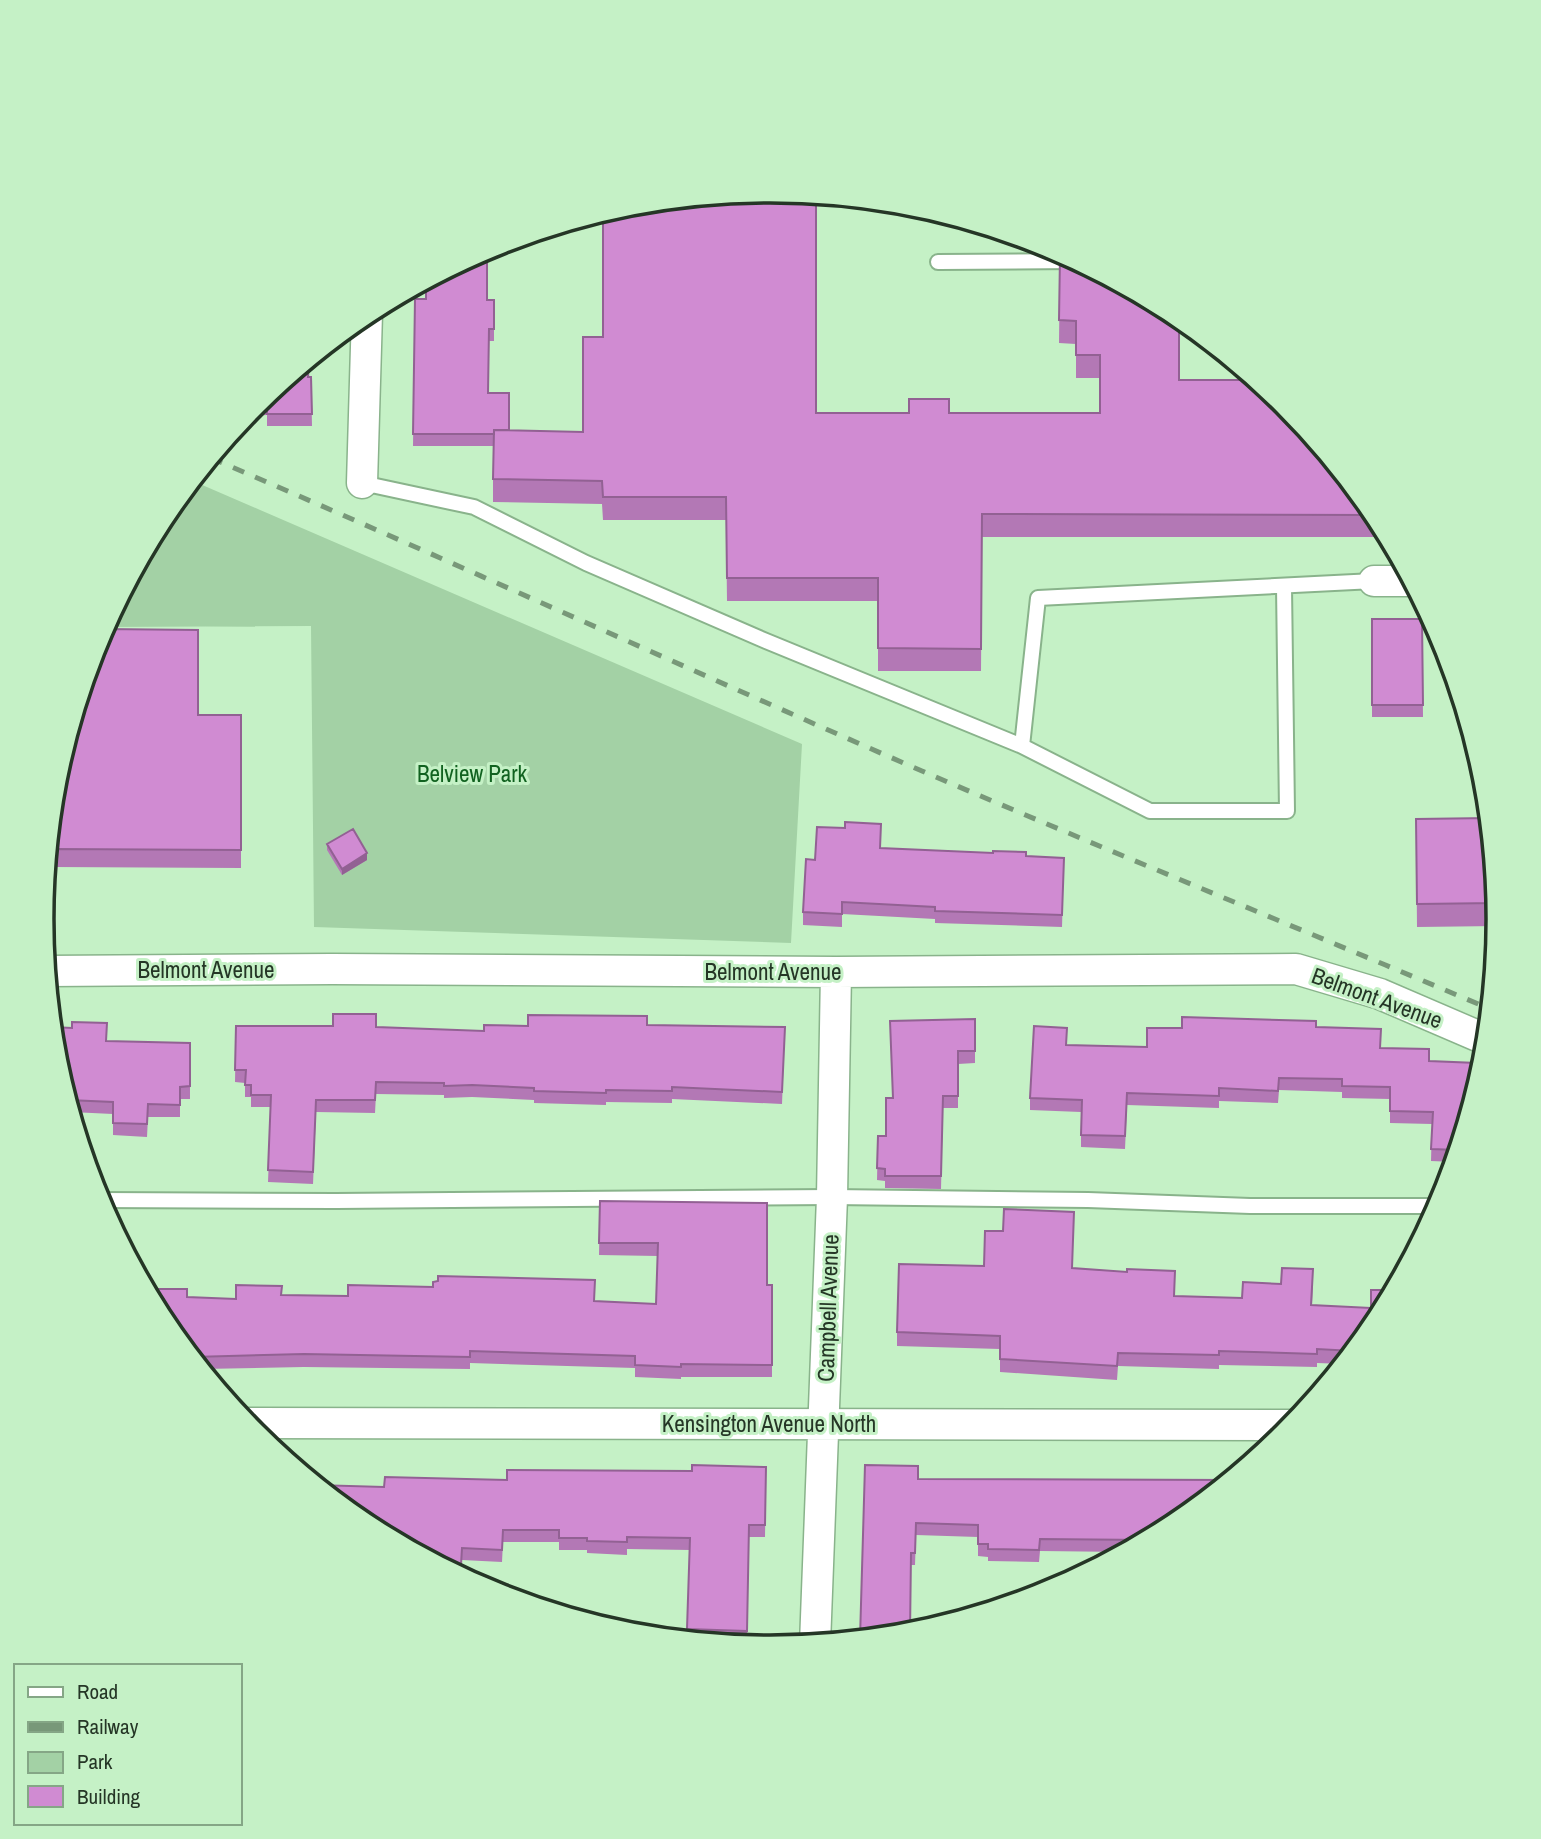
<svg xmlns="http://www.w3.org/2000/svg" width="1541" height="1839" font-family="'Archivo Narrow',sans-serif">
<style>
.green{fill:#a3d1a5}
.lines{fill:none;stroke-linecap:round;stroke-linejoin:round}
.lane-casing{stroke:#89b38b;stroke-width:18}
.street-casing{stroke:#89b38b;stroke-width:33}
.lane{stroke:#fff;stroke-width:14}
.street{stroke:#fff;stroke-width:30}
.rail{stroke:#789879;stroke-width:5;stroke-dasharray:12 12;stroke-linecap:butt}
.wall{fill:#b378b5}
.shaded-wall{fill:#926193}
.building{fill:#d08bd2;stroke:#926193;stroke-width:2}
.labels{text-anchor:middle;stroke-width:6;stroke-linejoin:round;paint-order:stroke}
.park-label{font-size:23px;fill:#116220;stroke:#c5f1c6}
.street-label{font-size:23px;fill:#253626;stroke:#c5f1c6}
.rim{fill:none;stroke:#253626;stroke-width:3.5}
</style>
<rect width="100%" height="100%" fill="#c5f1c6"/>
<path class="green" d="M 193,481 L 802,744 L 791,943 L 314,927 L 311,626 L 105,627 L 165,514 Z"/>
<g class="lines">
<g class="lane-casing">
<path id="lane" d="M 938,262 L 1077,261
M 362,483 L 474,507 L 586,563 L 766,641 L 1022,746
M 1284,587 L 1287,811 L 1150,811 L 1022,746 L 1038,598 L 1374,581
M 99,1200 L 336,1201 L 832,1197 L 1088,1200 L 1250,1206 L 1440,1206"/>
</g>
<g class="street-casing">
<path id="street" d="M 362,483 L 367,313
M 1374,581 L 1412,581
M 47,971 L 332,969 L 836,972 L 1296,969 L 1380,994 L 1487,1040
M 245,1423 L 1293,1425
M 815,1644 L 832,1197 L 836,972"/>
</g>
<use href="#lane" class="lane"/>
<use href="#street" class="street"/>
<path class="rail" d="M 211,458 C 449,560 685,668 922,771 C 1111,852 1301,929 1490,1009"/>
</g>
<path class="wall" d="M 1060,256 L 1117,286 L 1179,380 L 1376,515 L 1388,537 L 982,537 L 981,671 L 878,671 L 878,601 L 727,601 L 726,520 L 603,520 L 602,504 L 493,502 L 493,446 L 413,446 L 415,299 L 426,299 L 471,262 L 487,300 L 494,300 L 494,341 L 489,341 L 488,393 L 509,430 L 583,432 L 816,413 L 1100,413 L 1100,378 L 1076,378 L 1076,344 L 1059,343 Z
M 309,360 L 309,377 L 311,377 L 312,426 L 267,426 L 267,415 L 250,416 L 250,411 L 256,404 Z
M 1372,619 L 1422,619 L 1423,717 L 1372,717 Z
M 198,715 L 241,715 L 241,868 L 53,867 L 54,906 L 43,906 L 56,777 Z
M 1489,818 L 1499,920 L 1498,926 L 1417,927 L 1416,819 Z
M 327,844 L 367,860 L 342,875 L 327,850 Z
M 881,848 L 1064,858 L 1062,927 L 935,923 L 935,919 L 842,914 L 842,927 L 803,925 L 803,912 L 815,860 Z
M 975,1019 L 975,1063 L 958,1064 L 958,1108 L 943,1108 L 941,1189 L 885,1188 L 885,1181 L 877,1180 L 878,1136 L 886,1136 L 892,1098 Z
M 647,1025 L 785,1027 L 782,1104 L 672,1099 L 672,1103 L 606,1102 L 606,1105 L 534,1103 L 534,1100 L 472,1097 L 444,1098 L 444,1095 L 376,1094 L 375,1113 L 316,1112 L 313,1184 L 268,1182 L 271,1107 L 251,1107 L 251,1097 L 245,1097 L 245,1083 L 235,1082 L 236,1026 L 376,1027 L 484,1031 L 528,1026 Z
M 1316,1027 L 1381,1048 L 1477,1073 L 1482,1073 L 1455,1162 L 1431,1161 L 1432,1124 L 1390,1123 L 1390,1099 L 1342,1098 L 1342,1092 L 1279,1090 L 1278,1103 L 1219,1101 L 1219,1108 L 1127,1105 L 1125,1149 L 1081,1147 L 1081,1112 L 1030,1110 L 1030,1098 L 1067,1045 L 1147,1047 L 1182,1028 Z
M 106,1041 L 190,1043 L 190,1099 L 180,1099 L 180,1117 L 148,1117 L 147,1137 L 113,1135 L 113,1114 L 71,1112 L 56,1061 Z
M 600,1201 L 767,1285 L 772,1285 L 772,1377 L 681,1377 L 681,1379 L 635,1377 L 635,1368 L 470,1363 L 470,1369 L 304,1367 L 202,1369 L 165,1324 L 187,1297 L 236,1299 L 282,1295 L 595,1301 L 656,1304 L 658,1256 L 599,1255 Z
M 1072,1268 L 1175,1296 L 1242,1298 L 1281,1284 L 1313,1282 L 1312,1305 L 1376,1325 L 1344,1364 L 1317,1363 L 1317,1367 L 1219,1365 L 1219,1369 L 1118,1366 L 1117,1380 L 1000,1372 L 1000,1349 L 897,1346 L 897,1332 Z
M 766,1467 L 765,1537 L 749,1537 L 747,1644 L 687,1640 L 690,1550 L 627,1549 L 627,1555 L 587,1553 L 587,1550 L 559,1550 L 559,1542 L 503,1542 L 502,1562 L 462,1560 L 461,1576 L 365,1525 L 384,1487 Z
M 918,1479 L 1175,1525 L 1125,1552 L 1040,1551 L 1039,1562 L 988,1561 L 988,1557 L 978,1556 L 978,1537 L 916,1535 L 915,1565 L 911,1565 L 860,1639 Z"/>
<path class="shaded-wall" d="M 367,853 L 367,860 L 342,875 L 342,869 Z"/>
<path class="building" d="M 771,191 L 816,195 L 816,413 L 909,413 L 909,399 L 949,399 L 949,413 L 1100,413 L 1100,355 L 1076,355 L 1076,321 L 1059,320 L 1060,256 L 1066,256 L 1116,282 L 1116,286 L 1123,286 L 1176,314 L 1179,317 L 1179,380 L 1256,380 L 1286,405 L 1376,515 L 982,514 L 981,649 L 878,648 L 878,578 L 727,578 L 726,497 L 603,497 L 602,481 L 493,479 L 494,430 L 583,432 L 583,337 L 603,337 L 603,213 L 629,205 Z
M 470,258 L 470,262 L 487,262 L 487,300 L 494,300 L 494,329 L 489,329 L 488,393 L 509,393 L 509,430 L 494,430 L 494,434 L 413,434 L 415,299 L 426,299 L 426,282 Z
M 309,361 L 308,377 L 311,377 L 312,414 L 267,414 L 267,403 L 257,403 Z
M 1372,619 L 1422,619 L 1423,705 L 1372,705 Z
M 103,629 L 198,630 L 198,715 L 241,715 L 241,850 L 53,849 L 54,888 L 45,888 L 56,777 L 98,640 Z
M 1489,818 L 1497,903 L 1417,904 L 1416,819 Z
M 845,822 L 881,824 L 880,848 L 993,853 L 993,851 L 1026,852 L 1026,856 L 1064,858 L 1062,915 L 935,911 L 935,907 L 842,902 L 842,914 L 803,912 L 806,859 L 815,860 L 817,827 L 845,828 Z
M 353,829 L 367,853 L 342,869 L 327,844 Z
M 333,1014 L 376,1014 L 376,1027 L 484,1031 L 484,1025 L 528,1026 L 528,1015 L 647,1016 L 647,1025 L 785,1027 L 782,1092 L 672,1087 L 672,1091 L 606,1090 L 606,1093 L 534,1091 L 534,1088 L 472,1085 L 444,1086 L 444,1083 L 376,1082 L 375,1100 L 316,1100 L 313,1172 L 268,1170 L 271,1095 L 251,1095 L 251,1085 L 245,1085 L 246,1070 L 235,1070 L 236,1026 L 333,1026 Z
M 1182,1017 L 1316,1021 L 1316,1027 L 1381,1029 L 1380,1048 L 1429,1049 L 1429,1061 L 1477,1063 L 1476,1073 L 1482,1073 L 1458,1150 L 1431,1149 L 1433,1112 L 1390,1111 L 1390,1087 L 1342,1086 L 1342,1079 L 1279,1078 L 1278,1091 L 1219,1088 L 1219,1096 L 1127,1093 L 1125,1136 L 1081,1135 L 1082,1100 L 1030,1098 L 1034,1026 L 1067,1028 L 1066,1045 L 1147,1047 L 1147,1028 L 1182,1028 Z
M 975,1019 L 975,1051 L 958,1051 L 958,1096 L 943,1096 L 941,1176 L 885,1176 L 885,1169 L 877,1168 L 878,1136 L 886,1136 L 886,1098 L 893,1098 L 890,1021 Z
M 72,1022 L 107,1023 L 106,1041 L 190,1043 L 190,1086 L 180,1087 L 180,1105 L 148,1104 L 147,1124 L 113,1123 L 113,1102 L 68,1100 L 56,1061 L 53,1027 L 72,1028 Z
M 600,1201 L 767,1203 L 767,1285 L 772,1285 L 772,1365 L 681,1364 L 681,1367 L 635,1365 L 635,1356 L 470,1351 L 470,1357 L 304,1354 L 192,1357 L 165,1324 L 146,1289 L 187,1289 L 187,1297 L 236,1299 L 236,1285 L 282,1286 L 281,1295 L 348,1296 L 348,1285 L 433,1287 L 433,1282 L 438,1281 L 438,1276 L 595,1280 L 594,1301 L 656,1304 L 658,1243 L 599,1243 Z
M 1004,1209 L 1074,1212 L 1072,1268 L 1127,1272 L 1127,1269 L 1175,1271 L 1174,1296 L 1242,1298 L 1243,1282 L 1281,1284 L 1282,1268 L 1313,1269 L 1311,1305 L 1371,1308 L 1371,1290 L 1394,1290 L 1376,1325 L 1354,1351 L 1317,1349 L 1317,1354 L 1219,1351 L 1219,1355 L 1118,1353 L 1117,1366 L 1000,1359 L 1000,1336 L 897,1332 L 899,1264 L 984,1266 L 985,1231 L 1003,1231 Z
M 692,1465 L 766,1467 L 765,1525 L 749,1525 L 747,1631 L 687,1629 L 690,1538 L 627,1537 L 627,1542 L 587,1541 L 587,1538 L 559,1538 L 559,1530 L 503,1530 L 502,1550 L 462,1548 L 461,1565 L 439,1565 L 365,1525 L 317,1485 L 384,1487 L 385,1477 L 507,1480 L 507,1470 L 692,1471 Z
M 865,1465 L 918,1466 L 918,1479 L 1230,1480 L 1175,1525 L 1148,1540 L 1040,1539 L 1039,1550 L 988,1549 L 988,1544 L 978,1544 L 978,1525 L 916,1523 L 915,1553 L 911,1553 L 910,1634 L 860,1639 Z"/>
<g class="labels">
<g class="park-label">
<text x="472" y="782">Belview Park</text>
</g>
<g class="street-label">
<text x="206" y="978">Belmont Avenue</text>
<text x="773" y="980">Belmont Avenue</text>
<text transform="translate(1377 998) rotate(20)" y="8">Belmont Avenue</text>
<text transform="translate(828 1308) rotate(-88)" y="8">Campbell Avenue</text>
<text x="769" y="1432">Kensington Avenue North</text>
</g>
</g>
<path d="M0 0H1541V1839H0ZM54 919a716 716 0 1 1 1432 0a716 716 0 1 1-1432 0Z" fill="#c5f1c6" fill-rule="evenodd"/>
<path class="rim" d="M54 919a716 716 0 1 1 1432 0a716 716 0 1 1-1432 0Z"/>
<rect x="14" y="1664" width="228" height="161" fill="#c5f1c6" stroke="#85a686" stroke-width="2"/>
<rect x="28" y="1687" width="35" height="10" fill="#ffffff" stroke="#85a686" stroke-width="2"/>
<text x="77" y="1699" font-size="21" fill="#253626">Road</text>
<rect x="28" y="1722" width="35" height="10" fill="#789879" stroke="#85a686" stroke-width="2"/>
<text x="77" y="1734" font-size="21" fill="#253626">Railway</text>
<rect x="28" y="1752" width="35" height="21" fill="#a3d1a5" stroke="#85a686" stroke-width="2"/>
<text x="77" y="1769" font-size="21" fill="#253626">Park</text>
<rect x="28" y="1786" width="35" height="21" fill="#d08bd2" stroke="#85a686" stroke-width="2"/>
<text x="77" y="1804" font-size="21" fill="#253626">Building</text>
</svg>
